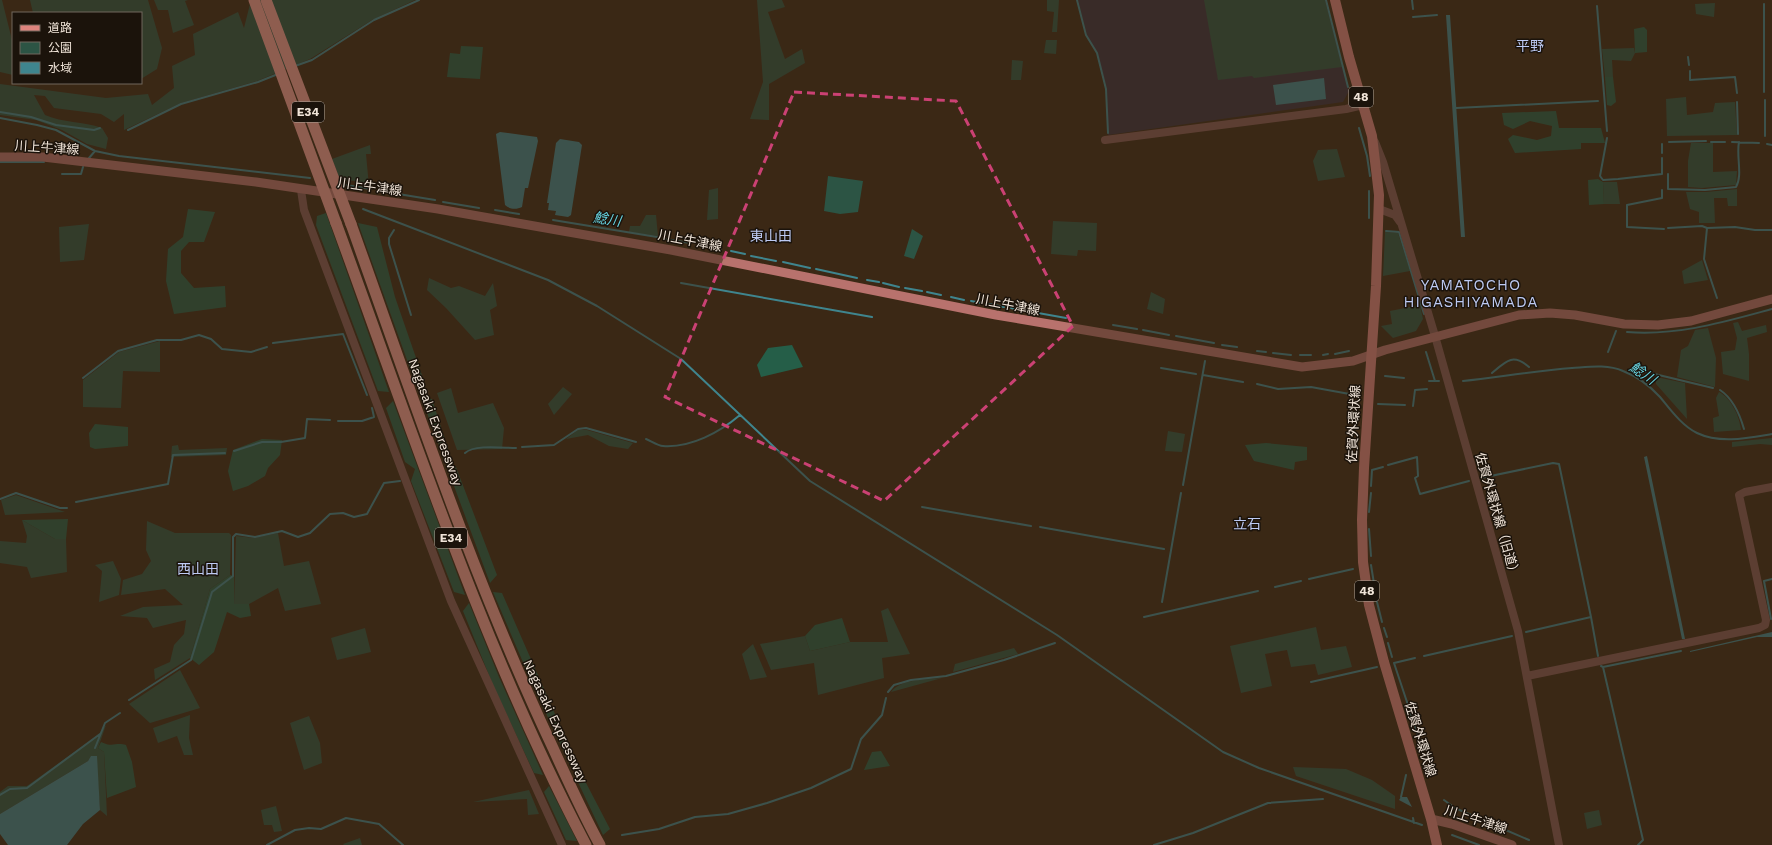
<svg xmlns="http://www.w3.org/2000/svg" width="1772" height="845" font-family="'Work Sans','Noto Sans JP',sans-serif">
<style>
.education{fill:#39303f}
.green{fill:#2c5444}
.forest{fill:#255e48}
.water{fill:#3f858e}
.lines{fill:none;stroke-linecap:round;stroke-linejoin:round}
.stream{stroke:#3f858e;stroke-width:2}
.tertiary{stroke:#865a56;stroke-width:8}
.secondary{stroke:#b8726d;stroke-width:9}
.primary{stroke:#de847e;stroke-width:10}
.motorway{stroke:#f49d96;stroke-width:11}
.motorway-bridge{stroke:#f49d96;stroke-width:11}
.marked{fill:none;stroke:#cb4174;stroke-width:3;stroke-dasharray:8 5;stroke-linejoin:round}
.labels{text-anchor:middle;stroke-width:3;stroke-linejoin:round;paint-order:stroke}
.shield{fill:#1b130b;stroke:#b0a59a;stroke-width:1}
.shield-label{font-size:12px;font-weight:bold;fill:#f0e4d8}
.street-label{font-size:13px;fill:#f0e4d8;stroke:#1b130b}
.neighbourhood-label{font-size:14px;fill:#bdcaf3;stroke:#1b130b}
.water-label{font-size:14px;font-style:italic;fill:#66d3e1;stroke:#1b130b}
.quarter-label{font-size:15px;letter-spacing:1px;fill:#bdcaf3;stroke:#1b130b}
</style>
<rect width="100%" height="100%" fill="#3b2815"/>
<path class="education" d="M 1078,0 L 1325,0 L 1349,91 L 1343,102 L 1108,135 L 1107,89 L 1097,53 L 1087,35 Z"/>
<path class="green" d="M 0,0 L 2,0 L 13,44 L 13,75 L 0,72 Z
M 30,0 L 148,0 L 162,48 L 157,69 L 141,79 L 141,13 L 33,13 Z
M 154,0 L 188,0 L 185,1 L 194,25 L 173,33 L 168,10 L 158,10 Z
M 251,0 L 415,0 L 372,20 L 310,59 L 257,81 L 181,103 L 124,130 L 124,114 L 114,122 L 101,114 L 54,108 L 45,96 L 34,95 L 45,115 C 63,123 83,121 102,128 L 108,138 L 106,149 L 87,144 L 62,130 L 36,120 L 0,115 L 0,84 L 106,98 L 148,94 L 152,105 L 174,88 L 172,66 L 195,55 L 193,34 L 238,12 L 244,28 Z
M 757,0 L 782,0 L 785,7 L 768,12 L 785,59 L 802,49 L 805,63 L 769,84 L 769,120 L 750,119 L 763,82 Z
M 1047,0 L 1059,0 L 1057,32 L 1052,32 L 1054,12 L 1047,11 Z
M 1204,0 L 1325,0 L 1342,67 L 1254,78 L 1252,76 L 1218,80 Z
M 1715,3 L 1714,17 L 1696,14 L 1695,4 Z
M 1046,40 L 1057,40 L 1056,54 L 1044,53 Z
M 1634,48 L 1635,53 L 1631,61 L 1612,60 L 1613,77 L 1605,77 L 1602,49 Z
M 1012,60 L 1023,61 L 1021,80 L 1011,80 Z
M 1686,97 L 1687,115 L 1713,112 L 1715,103 L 1735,102 L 1737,135 L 1667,136 L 1666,99 Z
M 1691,143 L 1713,143 L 1713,172 L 1737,171 L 1736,185 L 1702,188 L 1688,187 L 1688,161 Z
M 370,145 L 371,154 L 366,154 L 369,186 L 356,181 L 340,180 L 332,159 Z
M 1337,149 L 1345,177 L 1318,181 L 1313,161 L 1318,150 Z
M 828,176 L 863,181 L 858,212 L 840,214 L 824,211 Z
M 1603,182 L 1617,182 L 1620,204 L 1604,204 Z
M 718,188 L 718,219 L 707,220 L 709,190 Z
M 1737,189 L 1737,206 L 1728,206 L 1727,198 L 1714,198 L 1715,223 L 1699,223 L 1699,212 L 1690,209 L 1686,192 L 1706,192 Z
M 646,215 L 656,215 L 658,236 L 629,232 L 630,226 L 640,226 Z
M 1053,221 L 1097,223 L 1096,251 L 1078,250 L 1077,256 L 1051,254 Z
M 89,224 L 84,260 L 60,262 L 59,227 Z
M 912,229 L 923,236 L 914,259 L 904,256 Z
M 1385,232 L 1398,233 L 1410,271 L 1383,276 Z
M 1702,260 L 1708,280 L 1684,284 L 1682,271 Z
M 429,278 L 451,288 L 459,286 L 485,296 L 493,283 L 497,306 L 490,310 L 494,335 L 475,340 L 446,308 L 427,290 Z
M 1151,292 L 1165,299 L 1163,314 L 1147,309 Z
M 1420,305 L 1423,319 L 1416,331 L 1393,338 L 1381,326 L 1392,324 L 1390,311 Z
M 1738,322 L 1742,331 L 1766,325 L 1767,332 L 1747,338 L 1749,354 L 1749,381 L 1723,374 L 1721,352 L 1735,350 L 1737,338 L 1733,323 Z
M 1708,328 L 1716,358 L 1715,387 L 1677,377 L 1681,350 L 1688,346 L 1695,330 Z
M 160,341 L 160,372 L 123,371 L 121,408 L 83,407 L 83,380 L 119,352 Z
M 1656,377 L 1685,383 L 1687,419 L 1656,384 Z
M 563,387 L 572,394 L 554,415 L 548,404 Z
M 451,388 L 458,413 L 493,403 L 504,428 L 502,449 L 457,450 L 437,393 Z
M 1719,392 C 1731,398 1740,417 1741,430 L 1714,432 L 1713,418 L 1719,416 L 1716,398 Z
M 578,430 L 587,430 L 633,443 L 628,449 L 609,446 L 588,435 L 566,439 Z
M 1168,431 L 1185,434 L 1182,452 L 1165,451 Z
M 1772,438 L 1772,445 L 1760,444 L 1732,447 L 1732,442 Z
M 178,445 L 179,450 L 227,448 L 226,455 L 171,457 L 172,446 Z
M 16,495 L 65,512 L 5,515 L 1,500 Z
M 22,520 L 55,539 L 66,539 L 67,572 L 31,578 L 27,567 L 0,563 L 0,541 L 26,543 L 27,536 Z
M 147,521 L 175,533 L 229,533 L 231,535 L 230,575 L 210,589 L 190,658 L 155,680 L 154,669 L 170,662 L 174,645 L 184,634 L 186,620 L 153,628 L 147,618 L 120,616 L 143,607 L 183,605 L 165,589 L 121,595 L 123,580 L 142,574 L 151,561 L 146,550 Z
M 278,533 L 284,566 L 309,561 L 321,604 L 285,611 L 278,588 L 249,604 L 234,604 L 236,536 L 254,538 Z
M 113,561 L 121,579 L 119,595 L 99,602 L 102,571 L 95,565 Z
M 888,608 L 910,654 L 882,658 L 884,678 L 818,695 L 814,663 L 771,670 L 760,644 L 805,636 L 810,651 L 850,642 L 888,642 L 881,611 Z
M 1316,627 L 1321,650 L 1346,646 L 1352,667 L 1318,675 L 1315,664 L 1291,667 L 1287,650 L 1265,654 L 1272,686 L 1241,693 L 1230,646 Z
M 365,628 L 371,652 L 337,660 L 331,638 Z
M 753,644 L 767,677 L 750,680 L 742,654 Z
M 1014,648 L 1018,654 L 953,672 L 955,664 Z
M 180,670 L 200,708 L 150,723 L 129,704 Z
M 942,678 L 891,692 C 902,678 926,680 942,678 Z
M 190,715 L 189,738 L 193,755 L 184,755 L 177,736 L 158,743 L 153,728 Z
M 309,716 L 320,743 L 322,763 L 304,770 L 290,723 Z
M 106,725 L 98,748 L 104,752 L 107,816 L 100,810 L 96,756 L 91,757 L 88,761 L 0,814 L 0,792 L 8,786 L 27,786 L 98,735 Z
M 1293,767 L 1346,769 L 1372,780 L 1395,796 L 1395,809 L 1296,776 Z
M 529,790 L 539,814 L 528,815 L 527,799 L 473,802 Z
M 276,806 L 282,831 L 274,832 L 272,825 L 264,825 L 261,810 Z
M 1599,810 L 1602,825 L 1587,829 L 1584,813 Z
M 360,838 L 362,845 L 344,845 L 343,844 Z"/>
<path class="forest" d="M 1644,27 L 1647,30 L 1647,52 L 1635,53 L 1634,29 Z
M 461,46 L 483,47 L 480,79 L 447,77 L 450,53 L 460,54 Z
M 1605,77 L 1613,77 L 1616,102 L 1611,106 L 1607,105 Z
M 1556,111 L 1559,128 L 1601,128 L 1605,143 L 1581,143 L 1581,149 L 1515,153 L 1508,139 L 1513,135 L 1537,140 L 1551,136 L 1552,126 L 1530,121 L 1513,129 L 1504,125 L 1502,113 Z
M 1598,179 L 1603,182 L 1604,204 L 1589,205 L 1588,180 Z
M 188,209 L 215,212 L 204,242 L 189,242 L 181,251 L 181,273 L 194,288 L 225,286 L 226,307 L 174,314 L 166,281 L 168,249 L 183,237 Z
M 326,213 L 389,392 L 378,391 L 316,225 L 317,216 Z
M 358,223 L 377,227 L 395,297 L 423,378 L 416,385 Z
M 792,345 L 803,367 L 761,377 L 757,365 L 768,348 Z
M 421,397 L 432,399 L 448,449 L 446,461 L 456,467 L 497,575 L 490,583 Z
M 393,401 L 465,595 L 454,592 L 411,481 L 415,469 L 405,462 L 386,408 Z
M 95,424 L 128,427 L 128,446 L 95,449 L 90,447 L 89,433 Z
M 262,439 L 282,440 L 280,455 L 268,468 L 265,476 L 248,486 L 233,491 L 228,471 L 233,450 Z
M 1266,443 L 1307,447 L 1307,460 L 1295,462 L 1294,470 L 1254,461 L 1245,445 Z
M 68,519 L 66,539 L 55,539 L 22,520 Z
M 230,575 L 234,576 L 234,604 L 249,604 L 251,616 L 240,618 L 227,612 L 214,652 L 199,665 L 190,658 L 210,589 Z
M 493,592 L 502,593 L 576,762 L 571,767 L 531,681 Z
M 469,603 L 499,677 L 543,775 L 534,773 L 493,685 L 463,611 Z
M 842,618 L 850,642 L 810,651 L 805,636 L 815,625 Z
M 101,742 C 113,748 115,742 126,745 L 132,762 L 136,787 L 107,798 L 104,752 L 98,748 Z
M 881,751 L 890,766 L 864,770 L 872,752 Z
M 576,778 L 584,779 L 610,829 L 603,835 Z
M 549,786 L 577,841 L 566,840 L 544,792 Z"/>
<path class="water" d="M 1446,15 L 1450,15 L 1465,237 L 1461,237 Z
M 1324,78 L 1326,99 L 1276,105 L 1273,85 Z
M 500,132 L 537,137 L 538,141 L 528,188 L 525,188 L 522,207 C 516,210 509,209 505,205 L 496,134 Z
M 560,139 L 579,142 L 582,145 L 571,215 L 568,217 L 555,215 L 556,211 L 548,210 L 549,203 L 547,203 L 556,143 Z
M 1647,456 L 1685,639 L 1682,639 L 1644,457 Z
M 1772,632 L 1772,637 L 1757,637 L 1690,652 L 1690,651 Z
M 91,756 L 97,756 L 100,810 L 83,824 L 67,845 L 8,845 L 0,834 L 0,814 L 88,761 Z
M 1401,797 L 1407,797 L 1412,807 L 1399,800 Z"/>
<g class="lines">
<path class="stream" d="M 1077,0 L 1086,35 L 1097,53 L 1106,89 L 1108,133
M 1326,0 L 1348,87
M 1412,0 L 1413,9
M 1764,4 L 1764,92
M 1597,6 L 1607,131
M 1413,17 L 1437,15
M 1688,57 L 1689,65
M 295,66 L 312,60 L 374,20 L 419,0
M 1690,71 L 1690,80 L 1735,77 L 1737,93
M 1765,100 L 1765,136
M 1737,102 L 1738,134
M 1456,108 L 1598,101
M 0,112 L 31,117 L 56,125 L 94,130 L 100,128
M 0,118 L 37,125 L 56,130 L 95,151 L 119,156 L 310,178
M 1359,128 L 1367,156 L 1370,176
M 128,130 L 181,104 L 258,82 L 278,74
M 1607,138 L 1600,176 L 1603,180 L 1618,179 L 1662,174 L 1662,158
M 1669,142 L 1706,141
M 1711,142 L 1725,142
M 1732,142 L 1759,143
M 1662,144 L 1662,153
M 1767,144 L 1772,145
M 89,158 L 95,151
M 0,162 L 44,162
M 62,174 L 81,174 L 83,167
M 1668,174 L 1668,189 L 1705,190 L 1736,187 C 1743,175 1736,156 1739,142
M 346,185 L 371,189
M 1662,190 L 1662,198 L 1627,205 L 1627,227 L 1664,229
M 386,192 L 435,200
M 443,202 L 479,208
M 363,209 L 548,280 L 597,306 L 681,359 L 810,481 L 1057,635 L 1223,752 L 1259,768 L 1422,825
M 495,210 L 519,214
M 1369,218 L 1369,191
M 553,220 L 657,237
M 1668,228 L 1702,226 L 1707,228 L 1735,227 L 1755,230 L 1772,230
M 1707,228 L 1704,259 L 1717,298
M 394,230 L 389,238 L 389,244 L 411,315
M 1386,231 L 1399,232 L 1424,314
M 666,239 L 690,243
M 700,245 L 721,249
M 731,251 L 745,254
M 751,256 L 776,261
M 783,262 L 810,268
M 816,269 L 857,278
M 867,280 L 879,282
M 681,283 L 872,317
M 883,283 L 899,287
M 905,288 L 922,291
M 927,292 L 941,295
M 951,297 L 964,300
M 971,301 L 982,303
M 989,304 L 1004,307
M 1011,308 L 1019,310
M 1027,311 L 1066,318
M 1113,325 L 1137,329
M 1143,330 L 1169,335
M 1627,332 C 1678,336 1724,322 1772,309
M 1176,336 L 1214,343
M 273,343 L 343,334 L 367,395
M 1222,345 L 1237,347
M 1257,351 L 1266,352
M 1426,352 L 1435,381
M 1608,352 L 1616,331
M 1273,353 L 1291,355
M 1335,354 L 1349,351
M 1300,355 L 1311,355
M 1323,355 L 1328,354
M 1161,368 L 1196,374
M 1642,371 L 1713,388
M 1492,373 C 1506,361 1513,353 1529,367
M 1203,375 L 1243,382
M 1385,376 L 1404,378
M 83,378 L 118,351 L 157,340 L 181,340 L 199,335 L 211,339 L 222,349 L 251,352 L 267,347
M 1429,381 L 1439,381
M 1463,381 C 1499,377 1535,371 1572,368 C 1588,367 1607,364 1623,371 C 1636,376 1650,386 1660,397 C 1670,409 1682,426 1697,433 C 1720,444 1748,438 1772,434
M 1257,384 L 1278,389 L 1311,387 L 1355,395
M 1720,390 C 1732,398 1740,415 1744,429
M 1378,404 L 1405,405
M 1413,406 L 1415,390 L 1427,389
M 338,421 L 362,421 L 374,417 L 372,408
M 646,439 C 651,441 658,446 663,446 C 691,448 720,432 740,415
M 522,447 L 554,445 L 578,429 L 586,428 L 636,442
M 234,451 L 262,442 L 281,442 L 305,438 L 307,419 L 330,420
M 465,453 C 475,444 503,448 516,448
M 1388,465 L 1417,457 L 1418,476 L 1415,478 L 1420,494 L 1469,481
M 1481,478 L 1553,463 L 1559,464 L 1591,617
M 1183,485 L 1205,361
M 1371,486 L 1372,470 L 1383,467
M 0,499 L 16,493 L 60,508 L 67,508
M 76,502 L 168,484 L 173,455 L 225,453
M 922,507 L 1031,526
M 1369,512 L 1371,493
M 1040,527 L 1164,549
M 1369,529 L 1371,556
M 1371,565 L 1377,602 L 1382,622
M 1309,579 L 1353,569
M 1275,587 L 1301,581
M 1162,602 L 1181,493
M 1144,617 L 1258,591
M 1771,619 L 1764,581 L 1772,579
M 1384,628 L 1387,637
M 1526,632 L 1591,617 L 1598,656
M 1388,643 L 1392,657
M 1424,656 L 1512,636
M 1601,666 L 1603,667 L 1681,651
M 1603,667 L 1643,840 L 1638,845
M 1311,682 L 1377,667
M 888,692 L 894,685 L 911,680 L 946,676 L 1004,660 L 1055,643
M 129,700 L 191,660 L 212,592 L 233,576 L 233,537 L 236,534 L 255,537 L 282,531 L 298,537 L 310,533 L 330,514 L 343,513 L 354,517 L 367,514 L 384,483 L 400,481
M 1409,708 L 1394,663 L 1415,658
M 1411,714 L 1422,748
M 95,748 L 105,723 L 120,713
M 0,795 L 10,789 L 27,788 L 100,734
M 1401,797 L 1406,775
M 1444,800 L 1455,808 L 1494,825
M 1413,818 L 1414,823
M 1501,828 L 1529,840
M 622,835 L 659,829 L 695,817 L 728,814 L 767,803 L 811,788 L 851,769 L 861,739 L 882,715 L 886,698
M 1452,835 L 1479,845
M 267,845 L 295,830 L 309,828 L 321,829 L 346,818 L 379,824 L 403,845
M 1154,845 L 1193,833 L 1268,803 L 1323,799"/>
<path class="tertiary" d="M 1105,140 L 1346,109 L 1363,105
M 1375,142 L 1383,162 L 1435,336 L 1518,631 L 1559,845
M 301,190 L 304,210 L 451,601 L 562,845
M 1379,209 L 1395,215 L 1400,222
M 1527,676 L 1759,628 L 1765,625 L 1766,620 L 1739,495 L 1745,492 L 1772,487"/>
<path class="secondary" d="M 0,157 L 43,157 L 256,182 L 438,209 L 671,250 L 996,315 L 1302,367 L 1353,361 L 1385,350 L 1519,315 L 1550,313 L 1575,315 L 1624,324 L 1658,325 L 1691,321 L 1772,299
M 1431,819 L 1452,824 L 1512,845"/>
<path class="primary" d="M 1335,0 L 1349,57 L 1372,136 L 1379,195 L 1376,286 L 1364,468 L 1362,520 L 1363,562 L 1369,605 L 1384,662 L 1431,819 L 1437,845"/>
<path class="motorway" d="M 336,223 C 413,433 482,647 586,845
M 351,224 C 414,400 473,579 553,748 C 568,781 583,814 600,845"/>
<path class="motorway-bridge" d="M 254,0 L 336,223
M 266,0 L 351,224"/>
</g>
<path d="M0 0H1772V845H0ZM 794,92 L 956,101 L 1073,326 L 884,501 L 665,397 Z" fill="#3b2815" fill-opacity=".55" fill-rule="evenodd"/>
<path class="marked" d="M 794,92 L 956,101 L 1073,326 L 884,501 L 665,397 Z"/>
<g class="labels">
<g class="shield">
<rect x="1349" y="87" width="24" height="20" rx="3"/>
<rect x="292" y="102" width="32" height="20" rx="3"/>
<rect x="435" y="528" width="32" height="20" rx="3"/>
<rect x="1355" y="581" width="24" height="20" rx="3"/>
</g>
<g class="shield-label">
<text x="1361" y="101">48</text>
<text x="308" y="116">E34</text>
<text x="451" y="542">E34</text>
<text x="1367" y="595">48</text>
</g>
<g class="street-label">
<text transform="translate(47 147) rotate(4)" y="5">川上牛津線</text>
<text transform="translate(370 186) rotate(8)" y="5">川上牛津線</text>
<text transform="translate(690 240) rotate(11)" y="5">川上牛津線</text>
<text transform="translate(1008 304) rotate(11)" y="5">川上牛津線</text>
<text transform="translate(436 422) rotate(70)" y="5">Nagasaki Expressway</text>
<text transform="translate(1353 424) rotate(-87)" y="5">佐賀外環状線</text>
<text transform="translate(1498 515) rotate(74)" y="5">佐賀外環状線（旧道）</text>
<text transform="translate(556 721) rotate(65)" y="5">Nagasaki Expressway</text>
<text transform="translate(1421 739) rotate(73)" y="5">佐賀外環状線</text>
<text transform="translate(1476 819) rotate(18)" y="5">川上牛津線</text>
</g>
<g class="neighbourhood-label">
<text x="1530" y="51">平野</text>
<text x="771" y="241">東山田</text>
<text x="1247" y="529">立石</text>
<text x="198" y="574">西山田</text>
</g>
<g class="water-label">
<text transform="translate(607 219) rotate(9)" y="5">鯰川</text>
<text transform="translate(1643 373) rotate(34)" y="5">鯰川</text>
</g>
<g class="quarter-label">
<text x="1471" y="290">YAMATOCHO<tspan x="1471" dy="17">HIGASHIYAMADA</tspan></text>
</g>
</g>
<rect x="12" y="12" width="130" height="72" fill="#1b130b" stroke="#70675d"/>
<rect x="20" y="25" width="20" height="6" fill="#de847e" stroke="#70675d"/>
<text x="48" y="32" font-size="12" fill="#f0e4d8">道路</text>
<rect x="20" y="42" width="20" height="12" fill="#2c5444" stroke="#70675d"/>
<text x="48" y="52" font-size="12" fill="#f0e4d8">公園</text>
<rect x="20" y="62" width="20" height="12" fill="#3f858e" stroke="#70675d"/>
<text x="48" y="72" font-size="12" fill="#f0e4d8">水域</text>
</svg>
